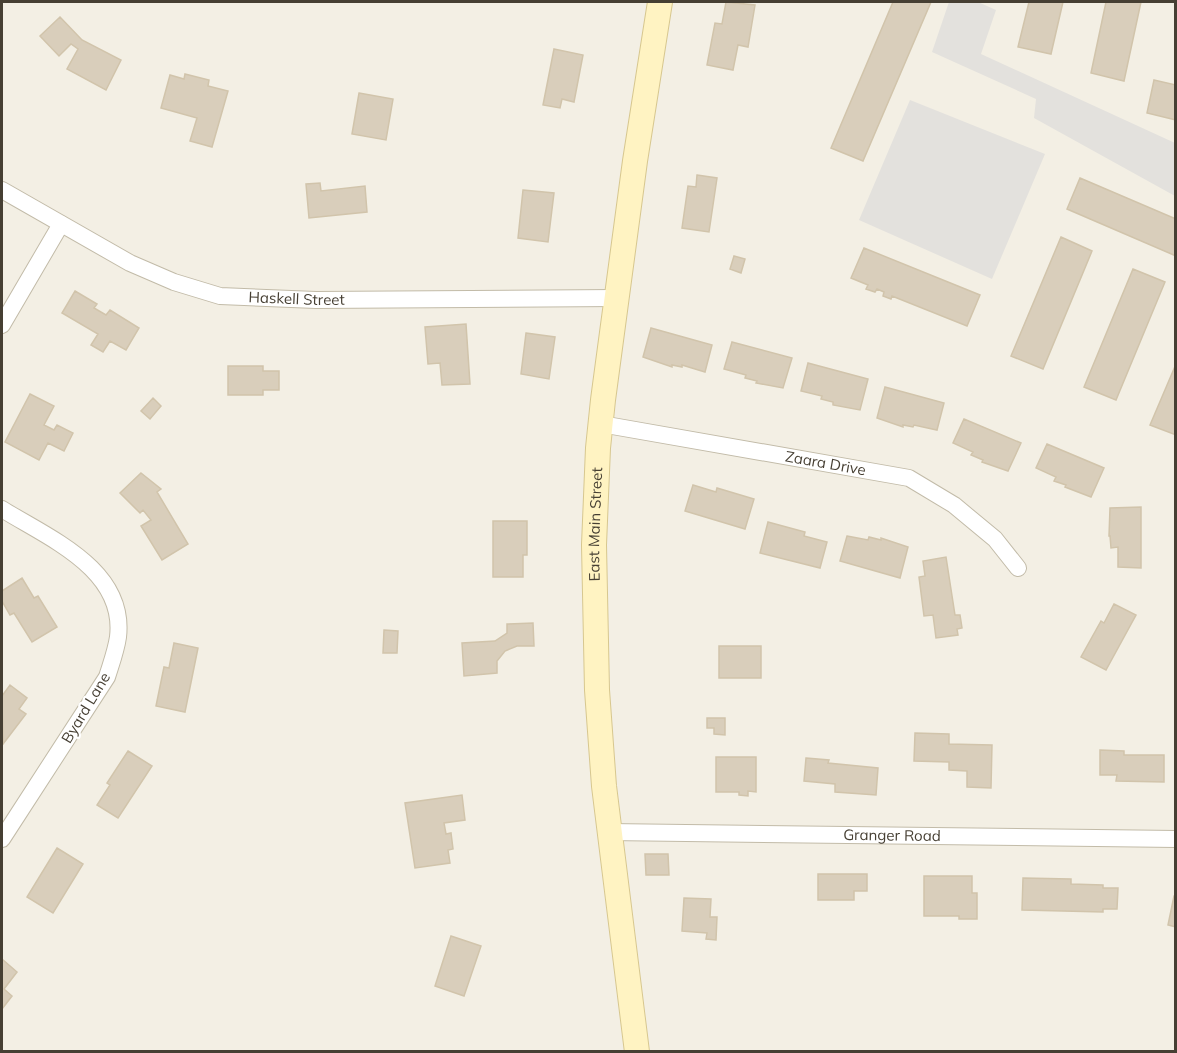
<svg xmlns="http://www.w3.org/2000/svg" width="1177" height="1053" font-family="Mulish,sans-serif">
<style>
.parking{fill:#e3e1dd}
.building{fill:#d9cebb;stroke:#d1c4ab;stroke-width:1.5}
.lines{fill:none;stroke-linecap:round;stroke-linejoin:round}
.street-casing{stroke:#c2bba8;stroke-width:18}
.secondary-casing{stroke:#d7c78f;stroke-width:26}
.street{stroke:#fff;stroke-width:16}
.secondary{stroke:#fff3c2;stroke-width:24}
.labels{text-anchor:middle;stroke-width:4.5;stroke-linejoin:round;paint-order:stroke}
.street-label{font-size:15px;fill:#463f33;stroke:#fff}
</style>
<rect width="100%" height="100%" fill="#f3efe4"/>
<path class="parking" d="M 949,2 L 978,2 L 996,10 L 981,54 L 1175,143 L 1175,196 L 1034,118 L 1036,99 L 932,52 Z
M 910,100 L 1045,154 L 992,279 L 859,220 Z"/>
<path class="building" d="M 726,2 L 755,5 L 748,47 L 738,45 L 733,70 L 707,65 L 715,23 L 722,24 Z
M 893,2 L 931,2 L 863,161 L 831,148 Z
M 1029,2 L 1063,2 L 1051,54 L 1018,47 Z
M 1106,2 L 1141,2 L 1124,81 L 1091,73 Z
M 60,17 L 82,40 L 121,60 L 106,90 L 67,69 L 78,49 L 71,44 L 59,56 L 40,36 Z
M 554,49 L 583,55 L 574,102 L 562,99 L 560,108 L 543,105 Z
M 185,74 L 209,80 L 208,86 L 228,91 L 212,147 L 190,141 L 197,118 L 161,108 L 170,75 L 184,79 Z
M 1154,80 L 1176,85 L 1176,120 L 1147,113 Z
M 359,93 L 393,99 L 386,140 L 352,134 Z
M 697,175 L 717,178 L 709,232 L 682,228 L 688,186 L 696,187 Z
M 1080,178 L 1176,219 L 1176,256 L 1067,209 Z
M 320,183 L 321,191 L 365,186 L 367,212 L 309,218 L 306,184 Z
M 523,190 L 554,193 L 548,242 L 518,238 Z
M 1061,237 L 1092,251 L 1043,369 L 1011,356 Z
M 864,248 L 980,295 L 967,326 L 892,296 L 891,299 L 883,296 L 884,292 L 877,289 L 875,292 L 866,289 L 868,285 L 851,278 Z
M 734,256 L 745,259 L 741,273 L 730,269 Z
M 1133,269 L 1165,282 L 1116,400 L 1084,387 Z
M 75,291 L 97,304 L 94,308 L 106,315 L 110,310 L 139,328 L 126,350 L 110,341 L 103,352 L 91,345 L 98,334 L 62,313 Z
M 466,324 L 470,384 L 442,385 L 440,363 L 428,364 L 425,327 Z
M 651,328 L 712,345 L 705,372 L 682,365 L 682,367 L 672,365 L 672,367 L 643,357 Z
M 526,333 L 555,337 L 549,379 L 521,374 Z
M 732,342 L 792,358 L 783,388 L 756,383 L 757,381 L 745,378 L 746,375 L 724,369 Z
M 808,363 L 868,379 L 860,410 L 833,405 L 833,402 L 821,399 L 822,396 L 801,391 Z
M 1176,364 L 1176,435 L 1150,425 Z
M 228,366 L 263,366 L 263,371 L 279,371 L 279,390 L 263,390 L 263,395 L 228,395 Z
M 885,387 L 944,403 L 937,430 L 914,425 L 913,427 L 903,425 L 903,427 L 877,418 Z
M 30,394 L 54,406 L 44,425 L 54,430 L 57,425 L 73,433 L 64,451 L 48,443 L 39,460 L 5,442 Z
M 153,398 L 161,406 L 150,419 L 141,411 Z
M 964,419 L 1021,443 L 1008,471 L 982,462 L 983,460 L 971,455 L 973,452 L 953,443 Z
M 1047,444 L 1104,468 L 1091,497 L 1065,487 L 1066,485 L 1054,481 L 1056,477 L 1036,468 Z
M 141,473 L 161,489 L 157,492 L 188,544 L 162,560 L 141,526 L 151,520 L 143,510 L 140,513 L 120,493 Z
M 693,485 L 716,492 L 717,488 L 754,499 L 745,529 L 685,511 Z
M 1141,507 L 1141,568 L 1118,567 L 1118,547 L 1111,548 L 1110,536 L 1109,536 L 1110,508 Z
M 493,521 L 527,521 L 527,555 L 523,555 L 523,577 L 493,577 Z
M 768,522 L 805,532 L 804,536 L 827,542 L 820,568 L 760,553 Z
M 847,536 L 868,540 L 869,537 L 881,540 L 881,538 L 908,547 L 900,578 L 840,561 Z
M 946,557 L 955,615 L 960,615 L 962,628 L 957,629 L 958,635 L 936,638 L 933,615 L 924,616 L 919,577 L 925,576 L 923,561 Z
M 22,578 L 34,598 L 38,596 L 57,627 L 32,642 L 14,613 L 10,615 L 2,601 L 2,591 Z
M 1114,604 L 1136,615 L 1106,670 L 1081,657 L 1101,621 L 1104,623 Z
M 533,623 L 534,646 L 517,646 L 505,651 L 497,661 L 497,673 L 464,676 L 462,643 L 495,641 L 507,633 L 507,624 Z
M 384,630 L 398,631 L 397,653 L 383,653 Z
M 174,643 L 198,648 L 185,712 L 156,706 L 164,667 L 169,668 Z
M 719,646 L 761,646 L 761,678 L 719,678 Z
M 10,685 L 27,698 L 19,709 L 26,714 L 3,744 L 2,696 Z
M 707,718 L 725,718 L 725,735 L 714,734 L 714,728 L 707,728 Z
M 915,733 L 949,734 L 949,744 L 992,745 L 991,788 L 967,787 L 967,771 L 949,770 L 949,762 L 914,761 Z
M 1100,750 L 1124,751 L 1124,755 L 1164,755 L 1164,782 L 1116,781 L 1117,775 L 1100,775 Z
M 128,751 L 152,766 L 118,818 L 97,805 L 110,785 L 107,783 Z
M 716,757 L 756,757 L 756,792 L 748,791 L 748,796 L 739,795 L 739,792 L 716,792 Z
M 806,758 L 829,760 L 828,763 L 878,768 L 876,795 L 835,792 L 835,784 L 804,781 Z
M 462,795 L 465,820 L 444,823 L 446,834 L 451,833 L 453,849 L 448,850 L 450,863 L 415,868 L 405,803 Z
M 57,848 L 83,864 L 53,913 L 27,897 Z
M 645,854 L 668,854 L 669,875 L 646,875 Z
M 818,874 L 867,874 L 867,891 L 854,891 L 854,900 L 818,900 Z
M 924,876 L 972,876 L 972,893 L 977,893 L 977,919 L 959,919 L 959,916 L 924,916 Z
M 1023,878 L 1071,879 L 1071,884 L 1103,885 L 1103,888 L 1118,888 L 1117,909 L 1103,909 L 1103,912 L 1022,910 Z
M 1174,896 L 1176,896 L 1176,927 L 1168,925 Z
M 684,898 L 711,899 L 710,917 L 717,917 L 716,940 L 706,939 L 707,933 L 682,931 Z
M 451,936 L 481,946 L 464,996 L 435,986 Z
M 2,959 L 17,972 L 4,989 L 12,996 L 2,1009 Z"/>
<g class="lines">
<g class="street-casing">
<g id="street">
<path id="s1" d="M 2,190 L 130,263 L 174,282 L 220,296 L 316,300 L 617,298"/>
<path d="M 2,325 L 61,224"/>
<path id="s2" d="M 601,424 L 909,478 L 954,505 L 995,539 L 1018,568"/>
<path d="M 2,509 C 48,538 126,569 118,637 C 116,651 111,664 107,677 L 2,839"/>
<path id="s3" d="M 608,832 L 1176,839"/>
</g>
</g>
<g class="secondary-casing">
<g id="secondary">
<path id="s4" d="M 637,1052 L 604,786 L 597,690 L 594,545 L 598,448 L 603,400 L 635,161 L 660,2"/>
</g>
</g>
<use href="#street" class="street"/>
<use href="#secondary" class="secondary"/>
</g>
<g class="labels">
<g class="street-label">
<text dy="5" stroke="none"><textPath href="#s1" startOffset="320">Haskell Street</textPath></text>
<text dy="5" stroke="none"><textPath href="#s2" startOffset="228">Zaara Drive</textPath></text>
<text dy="5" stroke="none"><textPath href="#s4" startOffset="530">East Main Street</textPath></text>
<text transform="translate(86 708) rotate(-59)" y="5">Byard Lane</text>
<text dy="5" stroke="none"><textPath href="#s3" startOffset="284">Granger Road</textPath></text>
</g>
</g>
<rect width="1177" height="1053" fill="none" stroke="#463f33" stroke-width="6"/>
</svg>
